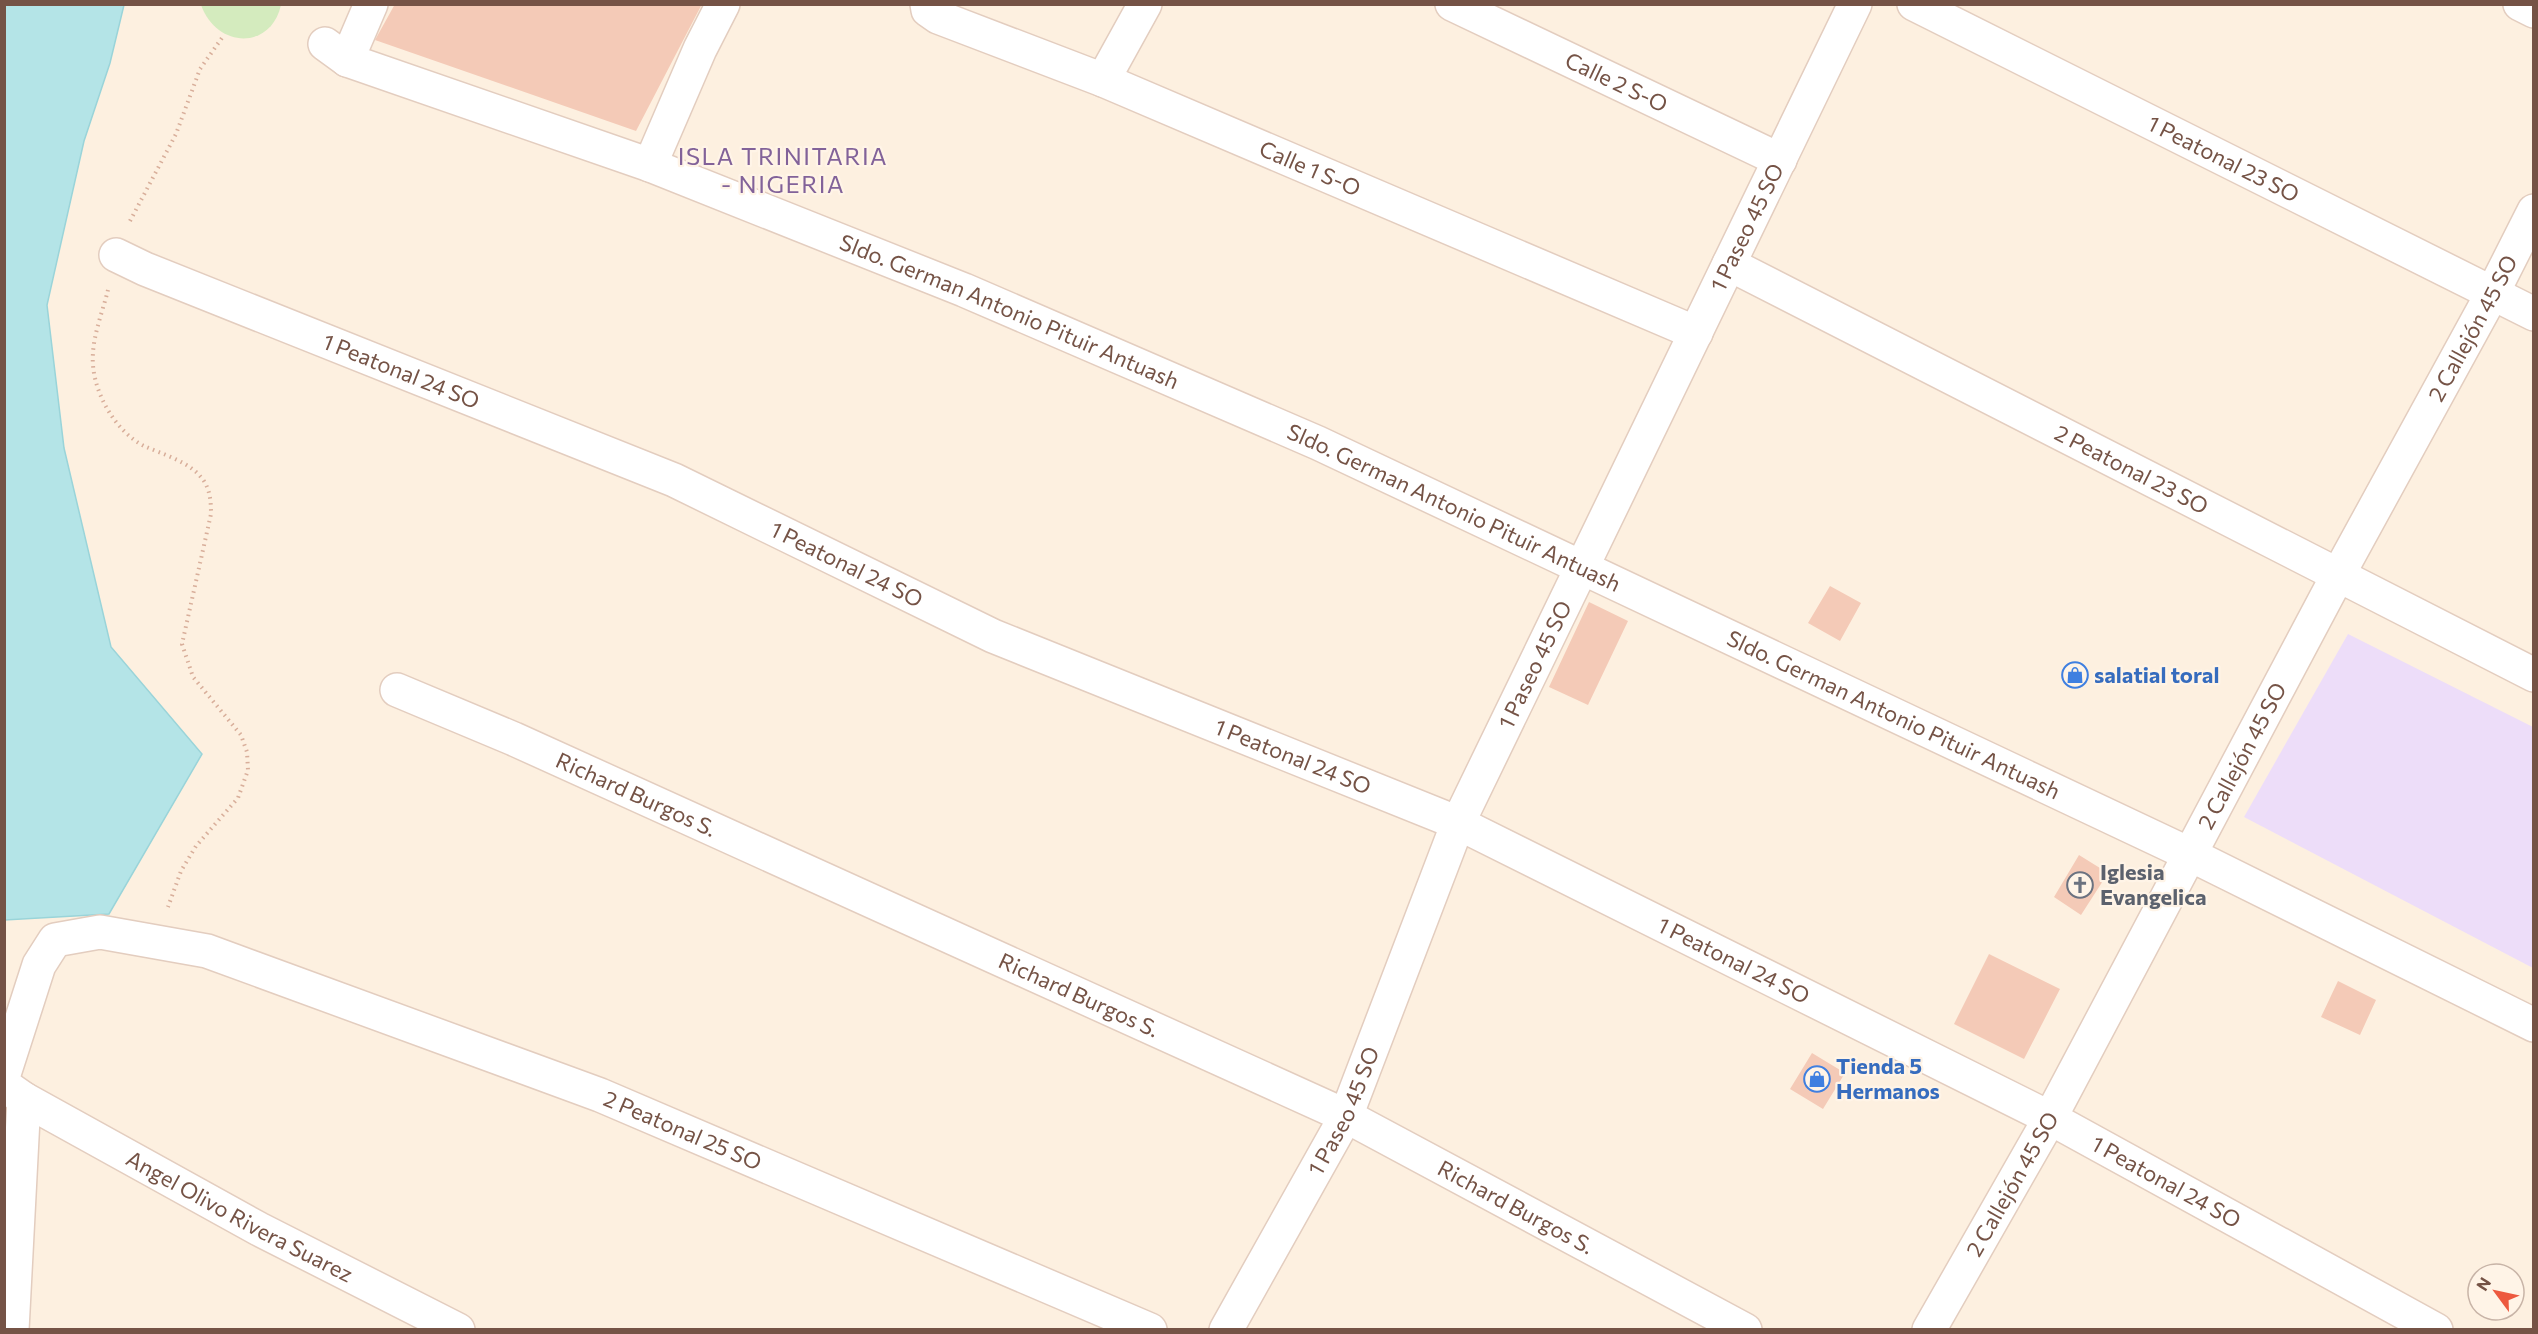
<svg xmlns="http://www.w3.org/2000/svg" width="2538" height="1334" font-family="Commissioner,sans-serif">
<style>
.education{fill:#edddf9}
.green{fill:#d4ebbe}
.water{fill:#b4e4e7;stroke:#9ad4d9;stroke-width:1.5}
.building{fill:#f4cab7}
.lines{fill:none;stroke-linecap:round;stroke-linejoin:round}
.minor-casing{stroke:#e3cdbf;stroke-width:36}
.path{stroke:#d8ae9a;stroke-width:4;stroke-dasharray:1.5 4.5;stroke-linecap:butt}
.minor{stroke:#fff;stroke-width:33}
.labels{text-anchor:middle;stroke-width:4.5;stroke-linejoin:round;paint-order:stroke}
.street-label{font-size:22px;fill:#755346;stroke:#fff4e7}
.shop-label{font-size:22px;font-weight:bold;fill:#366cbe;stroke:#fff4e7;text-anchor:start}
.worship-label{font-size:22px;font-weight:bold;fill:#5b616d;stroke:#fff4e7;text-anchor:start}
.neighbourhood-label{font-size:24px;letter-spacing:1.5px;fill:#826299;stroke:#fff4e7}
</style>
<rect width="100%" height="100%" fill="#fdf0e0"/>
<path class="education" d="M 2348,634 L 2533,727 L 2533,968 L 2244,817 Z"/>
<path class="green" d="M 201,5 L 201,4 L 281,5 C 271,50 217,49 201,5 Z"/>
<path class="water" d="M 5,4 L 124,5 L 110,63 L 84,141 L 47,305 L 64,448 L 111,647 L 202,754 L 109,914 L 5,920 Z"/>
<path class="building" d="M 395,4 L 702,4 L 636,131 L 375,40 Z
M 1830,586 L 1861,603 L 1840,641 L 1808,623 Z
M 1589,602 L 1628,621 L 1588,705 L 1549,687 Z
M 2079,855 L 2108,873 L 2081,915 L 2054,897 Z
M 1989,954 L 2060,989 L 2024,1059 L 1954,1024 Z
M 2338,981 L 2376,1000 L 2360,1035 L 2321,1017 Z
M 1812,1053 L 1845,1073 L 1823,1109 L 1790,1089 Z"/>
<g class="lines">
<g class="minor-casing">
<g id="minor">
<path id="s1" d="M 927,4 L 928,10 L 938,17 L 1103,80 L 1696,333"/>
<path id="s2" d="M 1452,4 L 1780,160"/>
<path id="s3" d="M 1914,4 L 2534,314"/>
<path d="M 2520,4 L 2534,11"/>
<path id="s4" d="M 325,44 L 347,60 L 650,165 L 964,290 L 1318,443 L 2189,854 L 2534,1025"/>
<path d="M 347,60 L 371,4"/>
<path d="M 1103,80 L 1145,4"/>
<path d="M 650,165 L 700,49 L 723,4"/>
<path id="s5" d="M 116,255 L 145,269 L 674,480 L 993,636 L 1458,823 L 2050,1118 L 2436,1330"/>
<path id="s6" d="M 1729,264 L 2534,675"/>
<path id="s7" d="M 397,690 L 514,739 L 1346,1116 L 1745,1330"/>
<path id="s8" d="M 4,1074 L 39,965 L 55,940 L 100,932 L 207,951 L 600,1095 L 1150,1330"/>
<path id="s9" d="M 4,1085 L 24,1099 L 259,1229 L 458,1330"/>
<path d="M 12,1330 L 24,1099"/>
<path id="s10" d="M 1226,1330 L 1346,1116 L 1458,823 L 1855,4"/>
<path id="s11" d="M 1929,1330 L 2050,1118 L 2337,577 L 2492,294 L 2534,211"/>
</g>
</g>
<path class="path" d="M 130,221 L 176,134 L 200,69 L 224,35
M 108,290 C 103,310 94,333 93,353 C 90,387 113,430 144,446 C 162,454 187,461 200,476 C 210,487 211,500 211,514 L 182,644 L 193,677 L 241,735 L 247,752 L 248,770 L 238,798 L 196,846 L 181,871 L 168,907"/>
<use href="#minor" class="minor"/>
</g>
<defs>
<g id="shop-ring" transform="scale(1.35)"><circle r="9.5" fill="#fff4e7" stroke="#3f7fe0" stroke-width="1.5"/><path d="M-5-2.5h2.3a2.7 3.5 0 0 1 5.4 0H5L5.5 6h-11ZM-1.5-2.5h3a1.5 2.3 0 0 0-3 0Z" fill="#3f7fe0"/></g>
<g id="church-ring" transform="scale(1.35)"><circle r="9.5" fill="#fff4e7" stroke="#6b7280" stroke-width="1.5"/><path d="M-1.2-6h2.4v3.5h3.3v2.4h-3.3V6h-2.4V-.1h-3.3v-2.4h3.3Z" fill="#6b7280"/></g>
</defs>
<g fill-rule="evenodd">
<use href="#shop-ring" x="2075" y="675"/>
<use href="#church-ring" x="2080" y="885"/>
<use href="#shop-ring" x="1817" y="1079"/>
</g>
<g class="labels">
<g class="street-label">
<text dy="8" stroke="none"><textPath href="#s2" startOffset="182">Calle 2 S-O</textPath></text>
<text dy="8" stroke="none"><textPath href="#s3" startOffset="346">1 Peatonal 23 SO</textPath></text>
<text dy="8" stroke="none"><textPath href="#s1" startOffset="420">Calle 1 S-O</textPath></text>
<text dy="8" stroke="none"><textPath href="#s10" startOffset="1221">1 Paseo 45 SO</textPath></text>
<text dy="8" stroke="none"><textPath href="#s4" startOffset="736">Sldo. German Antonio Pituir Antuash</textPath></text>
<text dy="8" stroke="none"><textPath href="#s11" startOffset="1140">2 Callejón 45 SO</textPath></text>
<text dy="8" stroke="none"><textPath href="#s5" startOffset="308">1 Peatonal 24 SO</textPath></text>
<text dy="8" stroke="none"><textPath href="#s6" startOffset="452">2 Peatonal 23 SO</textPath></text>
<text dy="8" stroke="none"><textPath href="#s4" startOffset="1222">Sldo. German Antonio Pituir Antuash</textPath></text>
<text dy="8" stroke="none"><textPath href="#s5" startOffset="794">1 Peatonal 24 SO</textPath></text>
<text dy="8" stroke="none"><textPath href="#s10" startOffset="735">1 Paseo 45 SO</textPath></text>
<text dy="8" stroke="none"><textPath href="#s4" startOffset="1708">Sldo. German Antonio Pituir Antuash</textPath></text>
<text dy="8" stroke="none"><textPath href="#s11" startOffset="654">2 Callejón 45 SO</textPath></text>
<text dy="8" stroke="none"><textPath href="#s5" startOffset="1280">1 Peatonal 24 SO</textPath></text>
<text dy="8" stroke="none"><textPath href="#s7" startOffset="261">Richard Burgos S.</textPath></text>
<text dy="8" stroke="none"><textPath href="#s5" startOffset="1766">1 Peatonal 24 SO</textPath></text>
<text dy="8" stroke="none"><textPath href="#s7" startOffset="747">Richard Burgos S.</textPath></text>
<text dy="8" stroke="none"><textPath href="#s10" startOffset="249">1 Paseo 45 SO</textPath></text>
<text dy="8" stroke="none"><textPath href="#s8" startOffset="807">2 Peatonal 25 SO</textPath></text>
<text dy="8" stroke="none"><textPath href="#s5" startOffset="2252">1 Peatonal 24 SO</textPath></text>
<text dy="8" stroke="none"><textPath href="#s11" startOffset="168">2 Callejón 45 SO</textPath></text>
<text dy="8" stroke="none"><textPath href="#s7" startOffset="1233">Richard Burgos S.</textPath></text>
<text dy="8" stroke="none"><textPath href="#s9" startOffset="270">Angel Olivo Rivera Suarez</textPath></text>
</g>
<g class="shop-label">
<text x="2094" y="683">salatial toral</text>
<text x="1836" y="1074">Tienda 5<tspan x="1836" dy="25">Hermanos</tspan></text>
</g>
<g class="worship-label">
<text x="2100" y="880">Iglesia<tspan x="2100" dy="25">Evangelica</tspan></text>
</g>
<g class="neighbourhood-label">
<text x="783" y="165">ISLA TRINITARIA<tspan x="783" dy="28">- NIGERIA</tspan></text>
</g>
</g>
<rect width="2538" height="1334" fill="none" stroke="#755346" stroke-width="12"/>
<g transform="translate(2496 1292) rotate(303)"><circle r="28" fill="#fff4e7" stroke="#c8b4a7" stroke-width="1.5"/>
<path d="M0-4.5L10 22L0 15L-10 22Z" fill="#ed593f"/>
<text y="-9" font-size="16" font-weight="bold" text-anchor="middle" fill="#755346">N</text>
</g>
</svg>
